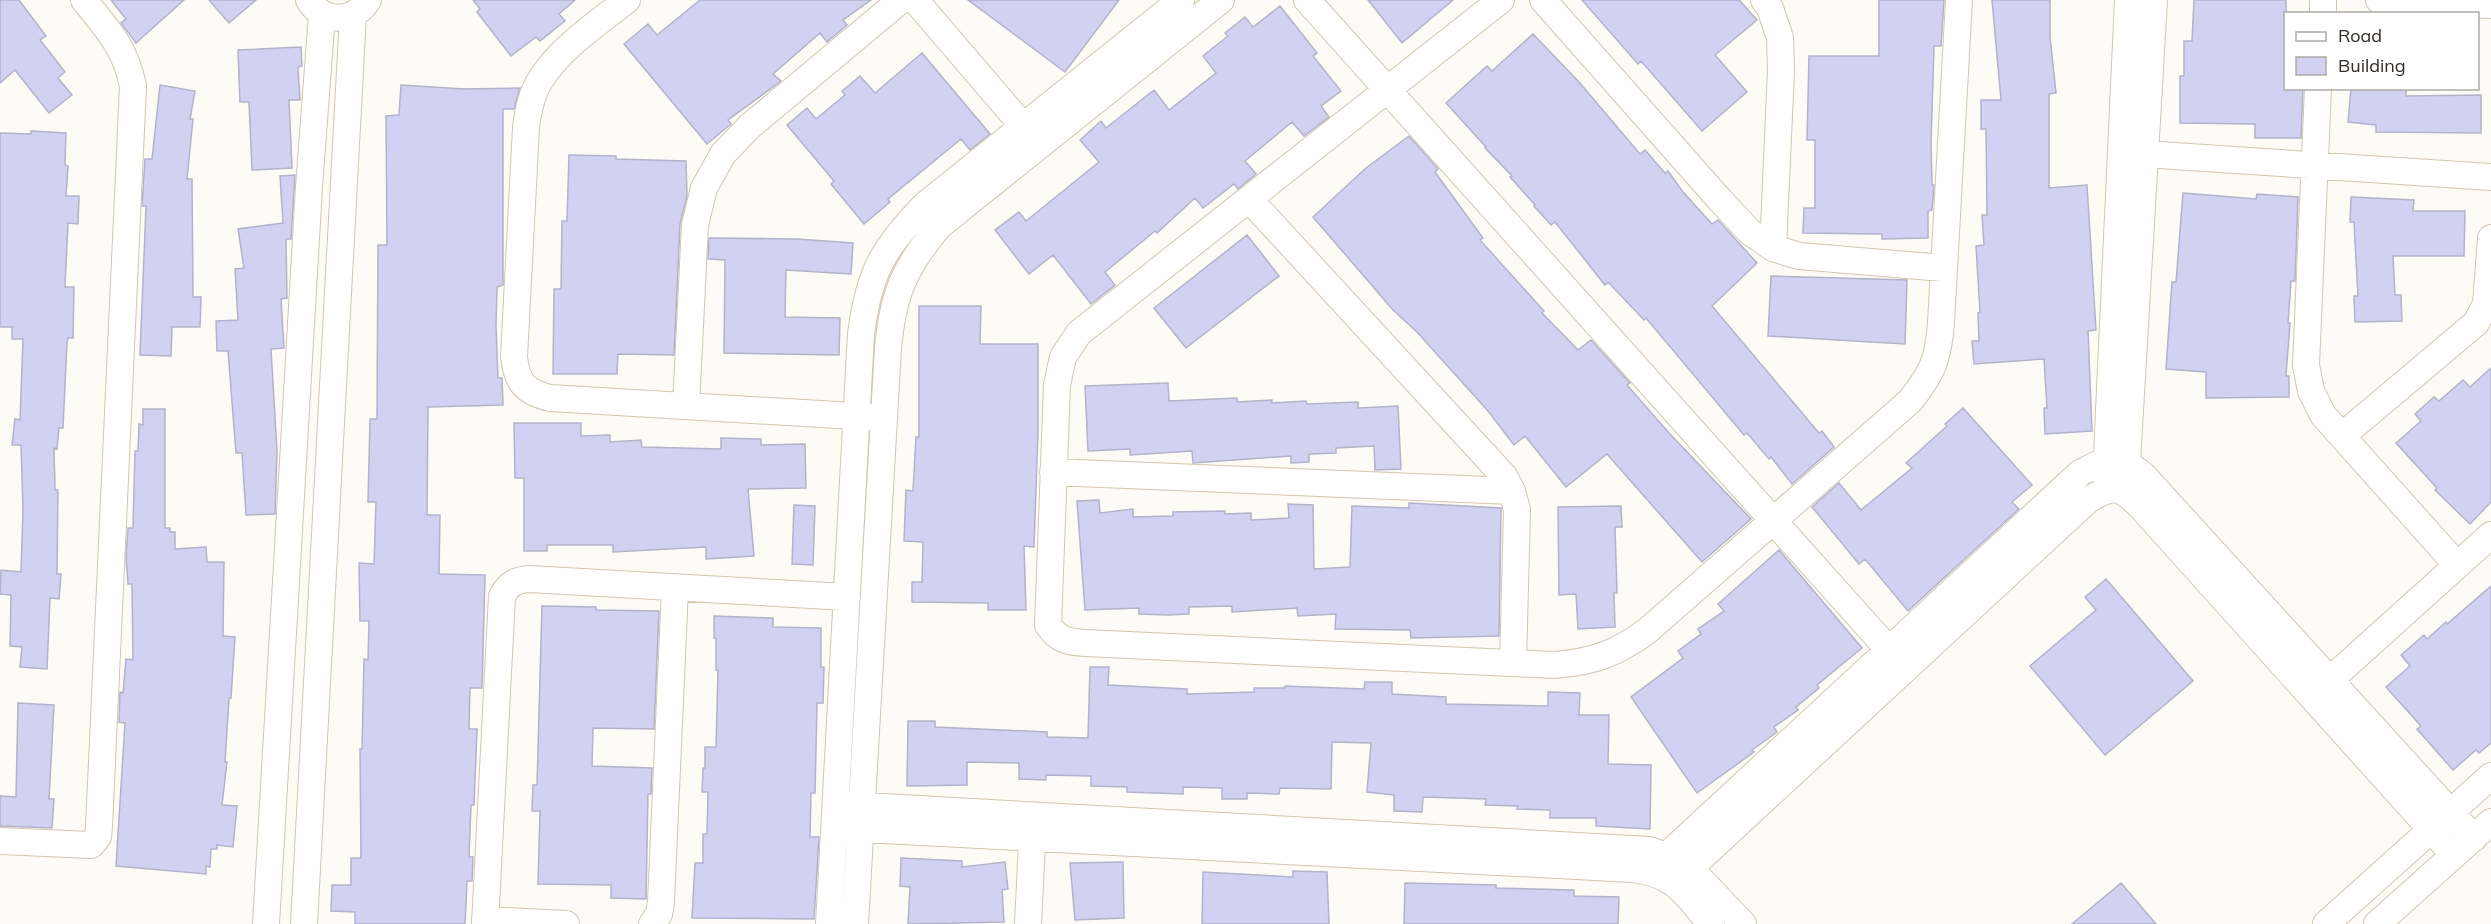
<svg xmlns="http://www.w3.org/2000/svg" width="2491" height="924" font-family="Mulish,sans-serif">
<style>
.building{fill:#d2d1f2;stroke:#b2b2ca;stroke-width:1.5}
.lines{fill:none;stroke-linecap:round;stroke-linejoin:round}
.minor-casing{stroke:#d2c6af;stroke-width:28}
.minor{stroke:#fff;stroke-width:26}
</style>
<rect width="100%" height="100%" fill="#fdfbf6"/>
<path class="building" d="M 0,0 L 19,0 L 46,36 L 40,40 L 65,72 L 58,78 L 72,95 L 49,113 L 15,70 L 0,83 Z
M 111,0 L 184,0 L 136,43 L 121,23 L 126,19 Z
M 209,0 L 256,0 L 229,23 Z
M 473,0 L 575,0 L 559,14 L 565,21 L 540,41 L 536,37 L 511,56 L 477,12 L 480,9 Z
M 700,0 L 871,0 L 843,20 L 847,25 L 827,42 L 820,33 L 773,74 L 781,81 L 728,120 L 731,124 L 707,144 L 624,44 L 648,24 L 657,35 Z
M 968,0 L 1119,0 L 1065,72 Z
M 1368,0 L 1453,0 L 1402,43 Z
M 1582,0 L 1739,0 L 1757,20 L 1715,55 L 1747,92 L 1702,131 L 1641,61 L 1638,64 Z
M 1879,0 L 1944,0 L 1941,46 L 1934,46 L 1931,143 L 1932,185 L 1934,185 L 1932,210 L 1928,211 L 1928,238 L 1882,239 L 1882,234 L 1803,233 L 1804,208 L 1815,208 L 1815,140 L 1807,140 L 1809,56 L 1879,56 Z
M 1992,0 L 2050,0 L 2050,37 L 2056,93 L 2049,94 L 2049,188 L 2087,185 L 2096,330 L 2088,331 L 2092,431 L 2045,434 L 2044,408 L 2047,408 L 2044,359 L 1974,364 L 1972,341 L 1979,341 L 1978,313 L 1980,312 L 1976,246 L 1984,245 L 1982,215 L 1987,215 L 1986,129 L 1981,129 L 1981,100 L 2001,100 Z
M 2194,0 L 2286,0 L 2286,88 L 2303,88 L 2301,138 L 2255,138 L 2255,124 L 2180,123 L 2180,76 L 2184,76 L 2184,41 L 2192,41 Z
M 1280,6 L 1317,53 L 1313,56 L 1341,91 L 1321,106 L 1329,117 L 1304,136 L 1292,122 L 1245,161 L 1256,174 L 1238,189 L 1234,184 L 1203,208 L 1195,198 L 1157,233 L 1155,231 L 1105,272 L 1115,285 L 1091,304 L 1053,255 L 1029,274 L 995,230 L 1019,212 L 1026,221 L 1099,162 L 1080,140 L 1101,121 L 1106,128 L 1154,90 L 1169,110 L 1216,73 L 1203,56 L 1228,36 L 1225,33 L 1245,17 L 1253,27 Z
M 1533,34 L 1579,82 L 1640,154 L 1645,150 L 1665,173 L 1668,171 L 1683,192 L 1712,224 L 1718,220 L 1757,263 L 1712,306 L 1819,433 L 1822,431 L 1834,447 L 1792,484 L 1771,457 L 1769,459 L 1747,433 L 1744,435 L 1646,318 L 1644,320 L 1608,282 L 1605,285 L 1555,222 L 1551,225 L 1534,206 L 1535,205 L 1510,177 L 1512,176 L 1485,148 L 1486,147 L 1446,103 L 1487,66 L 1492,71 Z
M 301,47 L 302,66 L 298,67 L 300,100 L 289,100 L 292,168 L 252,170 L 249,102 L 240,102 L 238,50 Z
M 922,53 L 990,134 L 970,150 L 961,139 L 888,199 L 890,202 L 864,224 L 831,184 L 834,181 L 787,125 L 807,108 L 816,119 L 845,95 L 842,91 L 860,76 L 875,93 Z
M 160,85 L 195,91 L 190,119 L 193,119 L 187,179 L 192,179 L 193,297 L 201,297 L 200,327 L 172,327 L 171,356 L 140,355 L 146,206 L 142,206 L 145,159 L 152,159 Z
M 401,85 L 464,89 L 520,88 L 514,109 L 503,109 L 503,285 L 497,287 L 496,326 L 498,378 L 502,378 L 503,405 L 428,407 L 427,515 L 440,515 L 439,574 L 485,575 L 482,688 L 470,688 L 469,729 L 477,729 L 474,805 L 471,805 L 469,857 L 473,857 L 472,881 L 467,881 L 465,924 L 355,924 L 355,912 L 331,911 L 332,885 L 351,885 L 351,858 L 361,858 L 360,749 L 362,749 L 364,659 L 368,660 L 369,621 L 360,621 L 359,563 L 374,564 L 376,502 L 368,502 L 370,419 L 377,419 L 378,245 L 387,245 L 386,116 L 399,115 Z
M 2351,88 L 2406,88 L 2406,96 L 2481,95 L 2481,133 L 2376,132 L 2376,125 L 2348,122 Z
M 31,131 L 66,133 L 65,165 L 68,166 L 66,196 L 79,196 L 78,224 L 68,223 L 65,287 L 74,287 L 73,338 L 68,338 L 67,342 L 63,428 L 59,428 L 57,449 L 54,448 L 55,490 L 58,490 L 57,574 L 61,574 L 59,599 L 50,598 L 47,669 L 20,667 L 22,647 L 10,646 L 11,595 L 0,594 L 1,570 L 21,572 L 23,509 L 21,445 L 12,445 L 15,419 L 20,420 L 23,339 L 12,339 L 12,327 L 0,327 L 0,133 L 31,134 Z
M 1409,136 L 1438,169 L 1435,172 L 1483,238 L 1480,240 L 1544,311 L 1542,313 L 1578,350 L 1591,340 L 1629,382 L 1630,383 L 1627,385 L 1669,433 L 1751,519 L 1702,562 L 1607,454 L 1566,487 L 1525,436 L 1514,445 L 1488,411 L 1417,332 L 1393,310 L 1313,217 L 1366,168 Z
M 569,155 L 616,156 L 616,159 L 686,161 L 687,196 L 680,224 L 674,355 L 618,354 L 617,374 L 553,374 L 554,289 L 561,289 L 562,221 L 567,221 Z
M 295,175 L 291,239 L 286,239 L 287,298 L 281,299 L 284,348 L 271,349 L 277,451 L 275,514 L 246,515 L 242,453 L 236,453 L 228,351 L 217,351 L 216,321 L 238,320 L 235,269 L 244,268 L 238,229 L 283,223 L 280,176 Z
M 2183,193 L 2256,199 L 2257,194 L 2298,197 L 2295,281 L 2291,281 L 2288,323 L 2290,323 L 2286,376 L 2289,376 L 2289,397 L 2206,398 L 2206,372 L 2166,369 L 2172,282 L 2176,282 Z
M 2351,197 L 2414,200 L 2413,211 L 2465,211 L 2464,256 L 2393,256 L 2395,295 L 2401,295 L 2402,321 L 2355,322 L 2354,296 L 2358,296 L 2354,222 L 2350,222 Z
M 1247,235 L 1279,276 L 1186,348 L 1154,308 Z
M 709,238 L 797,239 L 853,243 L 851,274 L 786,270 L 785,317 L 840,318 L 839,355 L 724,353 L 725,260 L 708,259 Z
M 1771,276 L 1907,280 L 1905,344 L 1768,336 Z
M 919,306 L 981,306 L 980,344 L 1038,344 L 1038,431 L 1034,547 L 1024,546 L 1026,610 L 988,610 L 988,603 L 912,602 L 912,582 L 922,582 L 923,542 L 904,541 L 906,490 L 913,491 L 916,437 L 919,437 Z
M 2491,368 L 2491,502 L 2470,524 L 2435,490 L 2437,488 L 2396,443 L 2421,421 L 2415,414 L 2434,397 L 2439,401 L 2463,380 L 2470,387 Z
M 1168,383 L 1169,401 L 1237,398 L 1237,402 L 1272,400 L 1272,403 L 1306,401 L 1307,404 L 1358,402 L 1358,408 L 1398,406 L 1401,469 L 1375,470 L 1374,446 L 1336,448 L 1336,453 L 1309,454 L 1309,462 L 1291,463 L 1291,456 L 1193,463 L 1192,451 L 1130,455 L 1130,449 L 1088,451 L 1085,386 Z
M 1963,408 L 2032,485 L 2012,502 L 2019,509 L 1908,611 L 1865,559 L 1859,564 L 1812,507 L 1839,483 L 1861,510 L 1912,468 L 1906,463 L 1947,426 L 1945,424 Z
M 143,409 L 165,409 L 165,528 L 170,528 L 170,532 L 175,532 L 175,549 L 206,547 L 207,562 L 224,562 L 223,636 L 235,637 L 231,698 L 229,698 L 225,762 L 227,762 L 222,805 L 237,806 L 233,847 L 217,845 L 217,849 L 211,849 L 210,867 L 206,866 L 206,874 L 116,866 L 125,723 L 119,722 L 120,692 L 123,693 L 126,659 L 133,660 L 132,584 L 128,584 L 126,557 L 128,528 L 133,528 L 135,451 L 138,451 L 139,424 L 143,425 Z
M 514,423 L 581,423 L 581,436 L 610,435 L 610,442 L 641,440 L 642,447 L 721,449 L 721,438 L 761,439 L 761,445 L 805,444 L 806,488 L 748,489 L 754,556 L 706,559 L 706,547 L 613,552 L 613,545 L 547,545 L 547,551 L 524,551 L 524,478 L 515,478 Z
M 1099,500 L 1100,513 L 1133,509 L 1133,517 L 1173,516 L 1173,512 L 1225,511 L 1225,514 L 1251,513 L 1251,520 L 1289,518 L 1288,504 L 1313,505 L 1314,569 L 1350,567 L 1352,506 L 1409,508 L 1409,503 L 1501,508 L 1499,636 L 1411,638 L 1410,630 L 1335,629 L 1336,614 L 1298,616 L 1297,608 L 1232,612 L 1232,606 L 1189,607 L 1189,614 L 1168,615 L 1139,614 L 1139,608 L 1085,610 L 1077,501 Z
M 794,505 L 815,506 L 813,565 L 792,564 Z
M 1621,506 L 1622,527 L 1615,527 L 1617,593 L 1614,593 L 1615,627 L 1578,629 L 1576,594 L 1559,595 L 1558,507 Z
M 1779,550 L 1862,648 L 1817,685 L 1819,688 L 1796,707 L 1798,710 L 1774,727 L 1777,732 L 1752,750 L 1754,752 L 1697,793 L 1631,697 L 1683,658 L 1678,651 L 1701,634 L 1698,629 L 1724,611 L 1718,604 Z
M 2106,579 L 2193,681 L 2105,755 L 2030,666 L 2096,610 L 2085,597 Z
M 2491,586 L 2491,743 L 2479,753 L 2476,750 L 2453,770 L 2417,729 L 2421,726 L 2386,687 L 2410,666 L 2401,655 L 2424,635 L 2427,639 L 2446,622 L 2447,624 Z
M 542,606 L 596,607 L 596,610 L 659,611 L 654,729 L 593,728 L 592,766 L 652,768 L 651,794 L 648,794 L 646,899 L 611,898 L 611,885 L 538,884 L 540,811 L 532,811 L 533,785 L 537,785 Z
M 714,616 L 773,618 L 773,627 L 821,628 L 821,667 L 824,667 L 823,703 L 817,703 L 815,793 L 811,793 L 810,837 L 819,837 L 814,919 L 692,918 L 695,863 L 703,863 L 703,834 L 707,834 L 708,792 L 702,792 L 703,768 L 705,768 L 705,747 L 716,747 L 718,670 L 716,670 L 716,638 L 714,638 Z
M 1090,667 L 1109,667 L 1108,685 L 1187,689 L 1187,694 L 1254,692 L 1254,688 L 1285,688 L 1285,686 L 1364,689 L 1365,682 L 1392,682 L 1392,694 L 1446,697 L 1446,704 L 1548,706 L 1548,692 L 1580,693 L 1579,715 L 1609,715 L 1608,764 L 1651,765 L 1650,829 L 1596,826 L 1596,818 L 1550,818 L 1550,810 L 1517,809 L 1518,806 L 1485,805 L 1486,799 L 1423,797 L 1422,812 L 1394,811 L 1394,795 L 1367,792 L 1371,743 L 1332,742 L 1331,789 L 1280,788 L 1279,794 L 1247,793 L 1247,799 L 1222,799 L 1222,788 L 1183,787 L 1183,794 L 1127,792 L 1127,787 L 1091,786 L 1091,776 L 1046,775 L 1046,780 L 1019,779 L 1019,763 L 967,762 L 967,785 L 907,786 L 908,721 L 935,721 L 935,727 L 1047,732 L 1047,737 L 1088,738 Z
M 18,703 L 54,705 L 49,799 L 54,799 L 52,828 L 0,826 L 0,796 L 16,797 Z
M 901,858 L 962,861 L 962,867 L 1005,862 L 1008,889 L 1002,890 L 1004,922 L 908,924 L 910,887 L 900,886 Z
M 1123,862 L 1124,918 L 1075,920 L 1070,863 Z
M 1293,871 L 1327,872 L 1329,924 L 1202,924 L 1203,872 L 1293,877 Z
M 1405,883 L 1496,885 L 1496,888 L 1574,890 L 1574,896 L 1619,897 L 1618,924 L 1404,924 Z
M 2121,883 L 2156,924 L 2072,924 Z"/>
<g class="lines">
<g class="minor-casing">
<path id="minor" d="M 309,0 C 323,24 354,23 368,0
M 627,0 C 597,24 561,47 541,79 C 531,94 528,111 526,128 L 514,357 C 517,383 525,392 550,398 L 871,417
M 915,0 L 1034,139
M 1307,0 L 1889,650
M 1501,0 L 1079,333 L 1063,357 L 1057,385 L 1048,625 C 1058,640 1068,642 1085,643 L 1554,665 C 1593,662 1616,654 1647,631 L 1910,401 C 1933,372 1938,360 1941,323 L 1959,0
M 1543,0 L 1720,200 L 1750,232 L 1773,248 L 1799,256 L 1943,268
M 1764,0 L 1770,8 L 1780,38 L 1781,71 L 1773,248
M 2379,0 L 2491,5
M 2323,14 L 2323,0
M 2318,88 L 2306,365 L 2311,391 L 2323,415 L 2457,565
M 2129,153 L 2491,177
M 1249,199 L 1504,476 L 1512,491 L 1517,510 L 1513,663
M 686,406 L 695,225 L 704,188 L 723,154 L 750,126 L 901,0
M 2343,435 L 2476,323 L 2486,304 L 2491,238
M 1053,472 L 1512,491
M 2106,476 L 2128,0
M 2126,479 L 2154,0
M 2330,680 L 2491,535
M 846,805 L 1649,850 L 1667,856 L 1690,868 L 1743,924
M 843,828 L 1633,869 C 1677,875 1684,893 1711,924
M 0,841 L 91,845 L 98,837 L 99,827 L 133,86 C 125,47 108,30 84,0
M 1650,871 L 2080,473 C 2110,458 2115,453 2143,475 L 2474,838
M 1675,882 L 2088,500 C 2114,484 2120,486 2141,507 L 2454,855
M 485,920 L 566,924
M 266,924 L 309,187 L 322,14
M 304,924 L 353,15
M 485,924 L 502,596 C 509,584 515,580 529,579 L 847,597
M 652,924 L 659,914 L 661,902 L 675,588
M 829,924 L 861,334 C 869,273 882,249 925,205 L 1181,0
M 855,924 L 888,348 C 893,294 904,268 939,226 L 1221,0
M 1028,924 L 1033,822
M 2326,924 L 2491,776
M 2377,924 L 2491,822"/>
</g>
<use href="#minor" class="minor"/>
</g>
<rect x="2284" y="12" width="195" height="78" fill="#ffffff" stroke="#adaba8" stroke-width="1.5"/>
<rect x="2296" y="32" width="30" height="9" fill="#ffffff" stroke="#adaba8" stroke-width="1.5"/>
<text x="2338" y="42" font-size="18" fill="#322e25">Road</text>
<rect x="2296" y="57" width="30" height="18" fill="#d2d1f2" stroke="#adaba8" stroke-width="1.5"/>
<text x="2338" y="72" font-size="18" fill="#322e25">Building</text>
</svg>
